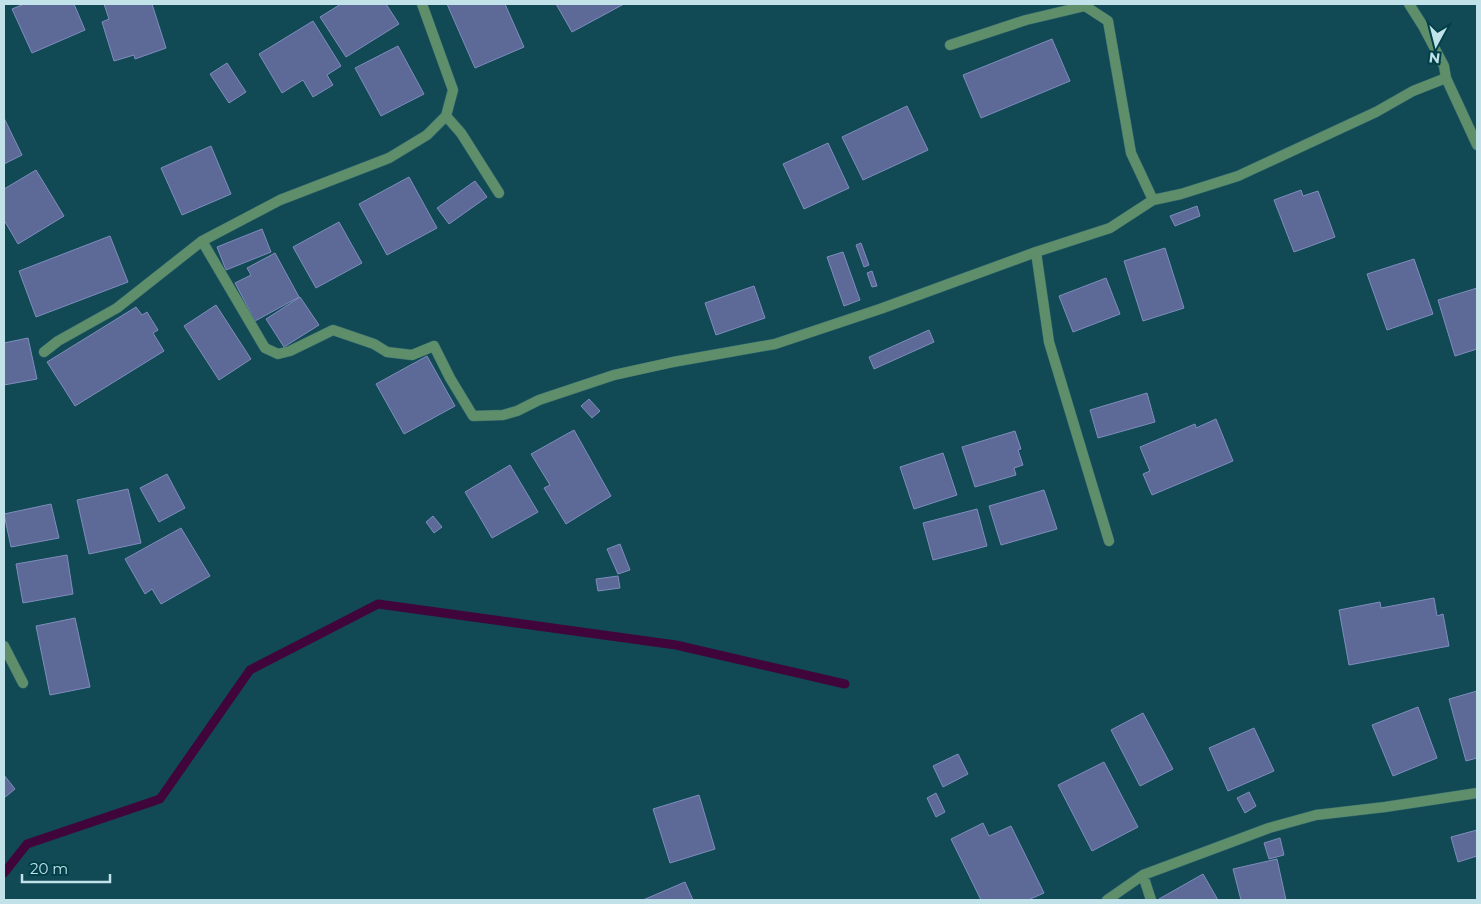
<svg xmlns="http://www.w3.org/2000/svg" width="1481" height="904" font-family="Montserrat,sans-serif">
<style>
.lines{fill:none;stroke-linecap:round;stroke-linejoin:round}
.stream{stroke:#40063c;stroke-width:9}
.building{fill:#5d6a98;stroke:#7f8dbd}
.street-casing{stroke:#346872;stroke-width:11}
.street{stroke:#5e8e6a;stroke-width:10}
</style>
<rect width="100%" height="100%" fill="#114a54"/>
<g class="lines">
<path class="stream" d="M 4,873 L 27,844 L 160,799 L 250,670 L 378,604 L 676,645 L 845,684"/>
</g>
<path class="building" d="M 24,4 L 74,4 L 85,30 L 32,53 L 12,9 Z
M 104,4 L 152,4 L 166,48 L 135,59 L 134,55 L 114,61 L 102,22 L 109,19 Z
M 341,4 L 386,4 L 399,24 L 346,57 L 320,17 Z
M 447,4 L 505,4 L 524,47 L 475,68 Z
M 556,4 L 624,4 L 572,32 Z
M 313,21 L 341,66 L 327,75 L 333,85 L 313,97 L 303,80 L 282,93 L 259,54 Z
M 1052,39 L 1070,81 L 981,118 L 963,75 Z
M 398,46 L 424,94 L 381,116 L 355,68 Z
M 227,63 L 246,92 L 229,103 L 210,74 Z
M 907,106 L 928,150 L 863,180 L 842,137 Z
M 4,118 L 22,155 L 4,164 Z
M 828,143 L 849,188 L 804,209 L 783,164 Z
M 211,146 L 231,194 L 182,215 L 161,168 Z
M 36,170 L 64,216 L 18,244 L 4,220 L 4,189 Z
M 409,177 L 437,228 L 387,255 L 359,204 Z
M 475,181 L 487,197 L 449,224 L 437,208 Z
M 1301,190 L 1303,196 L 1318,191 L 1335,237 L 1294,252 L 1274,200 Z
M 1197,206 L 1200,216 L 1175,226 L 1170,216 Z
M 339,222 L 362,263 L 316,288 L 293,247 Z
M 262,229 L 271,252 L 226,270 L 217,247 Z
M 110,236 L 128,282 L 36,317 L 19,271 Z
M 861,243 L 869,265 L 864,267 L 856,245 Z
M 1165,248 L 1184,308 L 1143,321 L 1124,261 Z
M 843,252 L 860,300 L 844,306 L 827,257 Z
M 275,253 L 299,297 L 255,321 L 235,283 L 251,275 L 247,268 Z
M 1414,259 L 1433,314 L 1387,330 L 1367,274 Z
M 872,271 L 877,286 L 872,287 L 867,273 Z
M 1106,278 L 1120,314 L 1073,332 L 1059,296 Z
M 754,286 L 765,318 L 716,335 L 705,303 Z
M 1477,288 L 1477,349 L 1455,356 L 1438,300 Z
M 300,297 L 319,325 L 284,347 L 266,319 Z
M 216,305 L 251,359 L 219,380 L 184,326 Z
M 136,307 L 142,315 L 147,312 L 158,330 L 153,333 L 164,351 L 75,406 L 47,362 Z
M 929,330 L 934,342 L 874,369 L 869,357 Z
M 28,338 L 37,379 L 4,385 L 4,343 Z
M 427,356 L 455,406 L 404,434 L 376,384 Z
M 1147,393 L 1155,422 L 1098,438 L 1090,410 Z
M 589,399 L 600,411 L 592,418 L 581,406 Z
M 1216,419 L 1233,461 L 1152,495 L 1143,474 L 1150,471 L 1140,447 L 1195,424 L 1196,428 Z
M 574,430 L 611,496 L 566,524 L 544,488 L 550,485 L 531,454 Z
M 1015,431 L 1021,449 L 1018,450 L 1023,465 L 1014,468 L 1016,475 L 975,487 L 962,447 Z
M 943,453 L 957,495 L 914,509 L 900,467 Z
M 510,465 L 538,512 L 492,538 L 465,492 Z
M 167,474 L 185,508 L 159,522 L 140,488 Z
M 128,489 L 141,543 L 89,554 L 77,500 Z
M 1044,490 L 1057,529 L 1001,545 L 989,506 Z
M 51,504 L 59,538 L 11,547 L 4,514 Z
M 977,509 L 987,546 L 933,560 L 923,523 Z
M 433,516 L 442,527 L 434,533 L 426,522 Z
M 181,528 L 210,576 L 161,604 L 152,589 L 145,594 L 125,559 Z
M 620,544 L 630,570 L 618,574 L 607,549 Z
M 67,555 L 73,594 L 23,603 L 16,564 Z
M 618,576 L 620,588 L 598,591 L 596,579 Z
M 1434,598 L 1437,616 L 1443,614 L 1449,646 L 1349,665 L 1339,610 L 1380,602 L 1381,608 Z
M 75,618 L 90,687 L 50,695 L 36,626 Z
M 1477,691 L 1477,758 L 1466,761 L 1449,699 Z
M 1418,707 L 1437,758 L 1393,776 L 1372,725 Z
M 1143,713 L 1173,769 L 1140,786 L 1111,730 Z
M 1254,728 L 1274,771 L 1228,791 L 1209,748 Z
M 958,754 L 968,774 L 943,787 L 933,766 Z
M 1104,762 L 1138,827 L 1092,851 L 1058,785 Z
M 4,775 L 15,789 L 4,798 Z
M 1249,792 L 1256,806 L 1245,813 L 1237,798 Z
M 936,793 L 945,812 L 936,817 L 927,798 Z
M 699,795 L 715,849 L 670,863 L 653,809 Z
M 983,823 L 989,836 L 1011,826 L 1044,893 L 1028,900 L 981,900 L 951,839 Z
M 1477,830 L 1477,856 L 1458,862 L 1451,837 Z
M 1280,838 L 1284,855 L 1269,859 L 1264,843 Z
M 1277,859 L 1286,900 L 1241,900 L 1233,869 Z
M 1203,874 L 1218,900 L 1160,900 L 1159,899 Z
M 685,882 L 693,900 L 643,900 Z"/>
<g class="lines">
<g class="street-casing">
<path id="street" d="M 1409,4 L 1423,26 L 1444,66 L 1446,78 L 1477,145
M 950,45 L 1026,20 L 1085,6 L 1108,21 L 1131,153 L 1153,200
M 446,116 L 461,133 L 499,193
M 202,241 L 265,348 L 278,354 L 290,351 L 333,330 L 374,344 L 387,352 L 412,355 L 434,346 L 450,378 L 473,416 L 503,415 L 517,411 L 539,400 L 614,375 L 673,362 L 775,344 L 880,309 L 1036,252 L 1110,228 L 1153,200 L 1181,194 L 1238,176 L 1376,112 L 1413,91 L 1446,78
M 1036,252 L 1049,342 L 1109,541
M 44,352 L 58,341 L 117,308 L 202,241 L 280,200 L 389,158 L 427,135 L 446,116 L 453,90 L 422,4
M 4,646 L 23,683
M 1143,875 L 1151,900
M 1107,900 L 1143,875 L 1269,828 L 1316,815 L 1385,807 L 1477,793"/>
</g>
<use href="#street" class="street"/>
</g>
<rect width="1481" height="904" fill="none" stroke="#c1e2e9" stroke-width="10"/>
<g transform="translate(1436 45) rotate(187)" stroke="#014049" stroke-width="4" paint-order="stroke">
<path d="M0-4L9 19L0 12L-9 19Z" fill="#c1e2e9"/>
<text y="-8" font-size="14" font-weight="bold" text-anchor="middle" fill="#c1e2e9">N</text>
</g>
<path d="M22 874v8h88v-8" fill="none" stroke="#c1e2e9" stroke-width="2.5"/>
<text x="30" y="874" font-size="15" fill="#c1e2e9" stroke="#014049" stroke-width="4" paint-order="stroke">20 m</text>
</svg>
